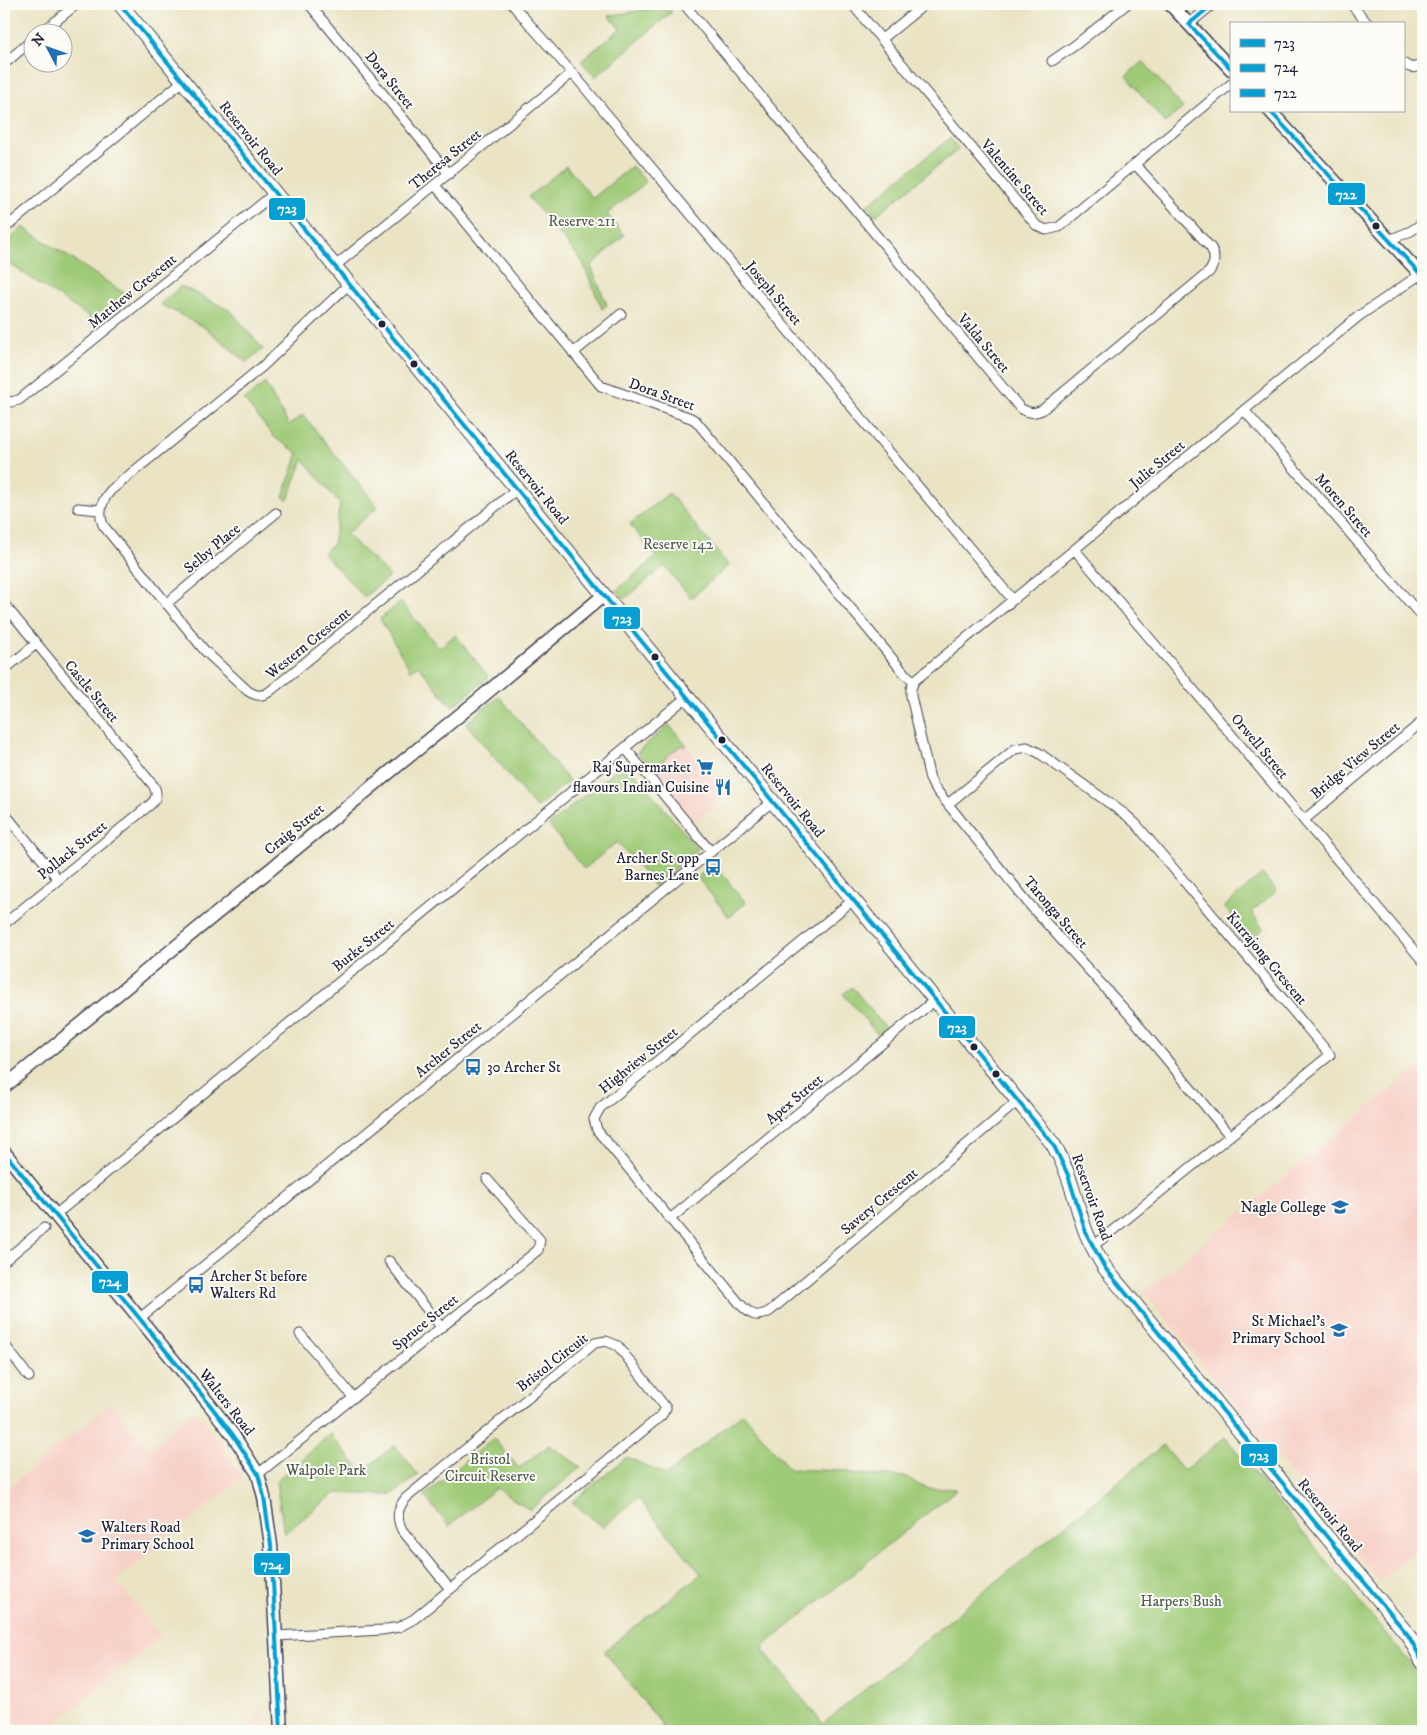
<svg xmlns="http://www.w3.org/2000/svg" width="1427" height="1735" font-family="'IM FELL DW Pica',serif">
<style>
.built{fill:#f7d1c7}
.park{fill:#9fca77;stroke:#607659}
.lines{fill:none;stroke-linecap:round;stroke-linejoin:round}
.street-casing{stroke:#403f50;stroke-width:11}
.secondary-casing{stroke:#403f50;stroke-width:15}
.primary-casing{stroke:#403f50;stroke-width:16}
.street{stroke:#fff;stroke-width:9}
.secondary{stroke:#fff;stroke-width:12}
.primary{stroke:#fff;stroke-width:14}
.bus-1-casing{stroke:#fdfcf7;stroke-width:8}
.bus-2-casing{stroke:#fdfcf7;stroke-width:8}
.bus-3-casing{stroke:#fdfcf7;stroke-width:8}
.bus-1{stroke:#059fd4;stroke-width:4}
.bus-2{stroke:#059fd4;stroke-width:4}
.bus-3{stroke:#059fd4;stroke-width:4}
.bus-dot{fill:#22223b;stroke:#fdfcf7;stroke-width:2}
.labels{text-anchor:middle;stroke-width:4;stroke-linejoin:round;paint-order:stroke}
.street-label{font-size:15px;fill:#22223b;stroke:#fdfcf7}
.park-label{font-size:15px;fill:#4e5d50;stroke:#fdfcf7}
.poi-label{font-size:15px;fill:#22223b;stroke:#fdfcf7;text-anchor:end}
.line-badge{stroke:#fdfcf7;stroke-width:2}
.badge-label{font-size:14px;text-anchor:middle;font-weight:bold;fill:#fff}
</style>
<rect width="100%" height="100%" fill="#fdfcf7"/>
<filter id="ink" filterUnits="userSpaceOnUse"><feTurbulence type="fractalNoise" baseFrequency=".02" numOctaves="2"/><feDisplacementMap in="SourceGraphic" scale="10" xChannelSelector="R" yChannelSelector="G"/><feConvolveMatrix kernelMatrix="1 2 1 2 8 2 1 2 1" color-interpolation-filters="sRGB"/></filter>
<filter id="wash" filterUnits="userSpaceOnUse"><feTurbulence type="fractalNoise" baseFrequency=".0096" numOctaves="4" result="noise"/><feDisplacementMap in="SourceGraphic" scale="20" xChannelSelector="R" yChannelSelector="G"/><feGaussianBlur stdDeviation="1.12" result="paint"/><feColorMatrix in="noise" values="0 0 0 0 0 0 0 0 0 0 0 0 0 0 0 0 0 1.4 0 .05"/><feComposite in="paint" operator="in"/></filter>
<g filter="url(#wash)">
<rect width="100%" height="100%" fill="#eae4c4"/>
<path class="built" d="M 680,746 L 687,746 L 725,792 L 724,797 L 695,822 L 652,769 Z
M 1423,1063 L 1423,1545 L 1379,1581 L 1144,1292 Z
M 110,1403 L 148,1449 L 196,1410 L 242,1478 L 116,1581 L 161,1636 L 45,1731 L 22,1731 L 4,1709 L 4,1491 Z
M 263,1714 L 263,1727 L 259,1731 L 242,1731 Z"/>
<path class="park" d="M 659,7 L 672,12 L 595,77 L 581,61 L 620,29 L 609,16 Z
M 1143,61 L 1183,108 L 1165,123 L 1126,76 Z
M 950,138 L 959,149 L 875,216 L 867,205 Z
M 566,166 L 593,198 L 632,166 L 646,182 L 607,214 L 624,235 L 591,266 L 607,305 L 602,309 L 582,261 L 528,197 Z
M 23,227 L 127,295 L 95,321 L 4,260 L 4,245 Z
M 181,286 L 231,311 L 263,349 L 246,362 L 207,329 L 160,304 Z
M 265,383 L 289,425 L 303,415 L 378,507 L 346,534 L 390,576 L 364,597 L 323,553 L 333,544 L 340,504 L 303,459 L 288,500 L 283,497 L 298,453 L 275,438 L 244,400 Z
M 669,493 L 729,566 L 691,598 L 664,566 L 625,599 L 617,590 L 656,557 L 630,524 Z
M 401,602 L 439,648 L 455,635 L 489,677 L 452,707 L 418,665 L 411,671 L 380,619 Z
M 499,696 L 569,781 L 536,808 L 466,723 Z
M 669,725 L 687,746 L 680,746 L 652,769 L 637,752 Z
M 625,762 L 698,849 L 654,886 L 617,842 L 584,869 L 549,825 Z
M 714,864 L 746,903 L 729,917 L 697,877 Z
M 1262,874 L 1277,891 L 1251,912 L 1263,929 L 1252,939 L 1224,907 Z
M 852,987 L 886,1028 L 878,1035 L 843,994 Z
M 743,1413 L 789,1469 L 848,1471 L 850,1474 L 907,1477 L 919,1485 L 928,1488 L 957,1489 L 764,1646 L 764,1651 L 823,1724 L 1163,1445 L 1184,1471 L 1225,1437 L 1423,1679 L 1423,1731 L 657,1731 L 663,1726 L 604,1651 L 701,1574 L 638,1498 L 603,1527 L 572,1502 L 627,1457 L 666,1475 Z
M 330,1434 L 362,1472 L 395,1445 L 418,1475 L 392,1495 L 335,1493 L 284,1534 L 276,1481 Z
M 493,1438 L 519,1468 L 549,1445 L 581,1467 L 530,1510 L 496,1488 L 449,1526 L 424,1496 Z"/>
</g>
<g filter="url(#ink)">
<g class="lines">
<g class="street-casing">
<path id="street" d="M 309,4 L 449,174
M 512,4 L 580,82 L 1013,600
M 684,4 L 1020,408 C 1028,413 1034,414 1042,410 L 1209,272 C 1215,264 1216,257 1211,248 L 1135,164
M 852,4 L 1036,225 L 1046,230 L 1059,227 L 1231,84
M 1351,4 L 1368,24
M 1189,24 L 1213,4
M 42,32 L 77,4
M 882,39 L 925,4
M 1052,61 L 1074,46 L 1127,4
M 1403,63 C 1410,69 1417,69 1423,63
M 4,64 L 32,40
M 435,185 L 601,386 L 691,418 L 696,421 L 905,674 L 914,681
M 4,229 L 183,81
M 1389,240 L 1411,231 L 1423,223
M 335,266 L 572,73
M 349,284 L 263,366 L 111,490 C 101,501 98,512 103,525 L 205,651 L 248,691 C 256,696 261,697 269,692 L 517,489
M 573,353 L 621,314
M 4,400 L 10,402 L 19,400 L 275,193
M 1244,410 L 1423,618
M 78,508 L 100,510
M 1075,550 L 1423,961
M 4,604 L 153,785 C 158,793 157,798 151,804 L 4,924
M 166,604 L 276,513
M 4,670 L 36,644
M 625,748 L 711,852
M 948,804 L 1015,749 L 1027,747 L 1039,753 L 1126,815 L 1136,824 L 1330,1055 L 1092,1247
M 6,815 L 58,879
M 1304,820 L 1423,721
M 853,900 L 600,1108 L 594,1119 L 597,1130 L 740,1304 C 751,1315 756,1319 770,1311 L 1018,1101
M 1230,1136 L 1134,1020 L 1029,904 L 934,787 L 930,779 L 911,696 L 911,689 L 914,681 L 1359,316 L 1421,274
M 55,1215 L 688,696
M 670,1219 L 936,999
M 4,1261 L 44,1228
M 389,1261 L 441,1327
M 140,1318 L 773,801
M 300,1334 L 353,1397
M 4,1344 L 29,1377
M 258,1474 L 538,1250 L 540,1240 L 487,1179
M 276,1636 L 382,1630 L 399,1627 L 414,1619 L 661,1416 L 666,1408 L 618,1346 L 606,1341 L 595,1343 L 406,1498 C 397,1508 396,1518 402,1530 L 450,1589"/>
</g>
<g class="secondary-casing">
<path id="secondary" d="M 1170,4 L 1231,69
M 1270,111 L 1423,277
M 4,1087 L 478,700 L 604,595
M 4,1152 L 210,1405 L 233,1435 L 258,1474 L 264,1497 L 271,1545 L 281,1731"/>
</g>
<g class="primary-casing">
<path id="primary" d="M 120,4 L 1053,1144 C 1070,1172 1074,1197 1084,1227 C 1089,1242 1097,1255 1105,1268 L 1408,1635 L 1423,1662"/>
</g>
<use href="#street" class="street"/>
<use href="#secondary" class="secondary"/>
<use href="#primary" class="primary"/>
<g class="bus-1-casing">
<path id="bus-1" d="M 120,4 L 1053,1144 L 1068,1175 L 1086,1233 L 1105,1268 L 1408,1635 L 1423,1662"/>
</g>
<g class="bus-2-casing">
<path id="bus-2" d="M 4,1152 L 210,1405 L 233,1435 L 258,1474 L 264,1497 L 271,1545 L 281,1731"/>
</g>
<g class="bus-3-casing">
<path id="bus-3" d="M 1213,4 L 1189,24 L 1231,69
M 1270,111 L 1423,277"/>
</g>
<use href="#bus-1" class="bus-1"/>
<use href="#bus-2" class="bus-2"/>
<use href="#bus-3" class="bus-3"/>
</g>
</g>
<defs>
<g id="supermarket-bare" transform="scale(1.35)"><path d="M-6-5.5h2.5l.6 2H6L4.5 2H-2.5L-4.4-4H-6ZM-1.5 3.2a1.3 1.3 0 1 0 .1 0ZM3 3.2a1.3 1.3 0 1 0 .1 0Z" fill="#1f6fb2" stroke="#fdfcf7" stroke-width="2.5" paint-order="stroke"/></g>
<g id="restaurant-bare" transform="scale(1.35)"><path d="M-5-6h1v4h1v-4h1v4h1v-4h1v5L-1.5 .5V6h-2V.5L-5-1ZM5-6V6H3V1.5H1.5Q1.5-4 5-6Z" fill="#1f6fb2" stroke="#fdfcf7" stroke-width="2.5" paint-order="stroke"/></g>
<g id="bus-bare" transform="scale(1.35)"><path d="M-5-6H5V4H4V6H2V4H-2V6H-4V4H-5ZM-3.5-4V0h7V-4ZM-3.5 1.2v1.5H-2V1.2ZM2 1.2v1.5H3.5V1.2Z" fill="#1f6fb2" stroke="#fdfcf7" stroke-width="2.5" paint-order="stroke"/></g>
<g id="school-bare" transform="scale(1.35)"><path d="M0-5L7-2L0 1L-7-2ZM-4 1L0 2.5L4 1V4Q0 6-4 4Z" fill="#1f6fb2" stroke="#fdfcf7" stroke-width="2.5" paint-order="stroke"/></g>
</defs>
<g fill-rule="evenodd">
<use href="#supermarket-bare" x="705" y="767"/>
<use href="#restaurant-bare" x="723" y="787"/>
<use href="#bus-bare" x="713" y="867"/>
<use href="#bus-bare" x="473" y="1067"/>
<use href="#school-bare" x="1340" y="1207"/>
<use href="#bus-bare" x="196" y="1285"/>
<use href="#school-bare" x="1339" y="1330"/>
<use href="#school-bare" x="87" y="1536"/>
</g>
<g class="bus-dot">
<circle cx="1376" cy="226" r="4.5"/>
<circle cx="382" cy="324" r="4.5"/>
<circle cx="414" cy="364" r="4.5"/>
<circle cx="655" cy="657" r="4.5"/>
<circle cx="722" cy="740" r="4.5"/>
<circle cx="974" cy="1047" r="4.5"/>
<circle cx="996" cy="1074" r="4.5"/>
</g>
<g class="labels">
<g class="street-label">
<text transform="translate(390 80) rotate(51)" y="5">Dora Street</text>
<text transform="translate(251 138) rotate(51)" y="5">Reservoir Road</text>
<text transform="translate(445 159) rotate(-39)" y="5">Theresa Street</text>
<text transform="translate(1015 177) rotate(49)" y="5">Valentine Street</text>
<text transform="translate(132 291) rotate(-39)" y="5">Matthew Crescent</text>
<text transform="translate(774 293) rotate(50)" y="5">Joseph Street</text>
<text transform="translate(984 343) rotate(50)" y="5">Valda Street</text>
<text transform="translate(662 394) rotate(20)" y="5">Dora Street</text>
<text transform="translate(1157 464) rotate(-40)" y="5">Julie Street</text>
<text transform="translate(537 487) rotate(51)" y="5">Reservoir Road</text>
<text transform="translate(1344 505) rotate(49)" y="5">Moren Street</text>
<text transform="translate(212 548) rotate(-40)" y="5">Selby Place</text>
<text transform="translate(308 643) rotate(-39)" y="5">Western Crescent</text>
<text transform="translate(92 691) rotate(50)" y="5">Castle Street</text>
<text transform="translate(1260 746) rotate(50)" y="5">Orwell Street</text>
<text transform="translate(1355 760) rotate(-40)" y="5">Bridge View Street</text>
<text transform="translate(793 800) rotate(51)" y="5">Reservoir Road</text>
<text transform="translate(294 829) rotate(-39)" y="5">Craig Street</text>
<text transform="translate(72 850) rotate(-39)" y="5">Pollack Street</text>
<text transform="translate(1056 912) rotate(49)" y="5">Taronga Street</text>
<text transform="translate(363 945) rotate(-39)" y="5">Burke Street</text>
<text transform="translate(1267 958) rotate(50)" y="5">Kurrajong Crescent</text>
<text transform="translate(448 1049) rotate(-39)" y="5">Archer Street</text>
<text transform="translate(638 1060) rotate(-39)" y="5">Highview Street</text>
<text transform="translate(794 1099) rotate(-40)" y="5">Apex Street</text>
<text transform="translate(1092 1197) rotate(70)" y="5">Reservoir Road</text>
<text transform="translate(879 1201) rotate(-40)" y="5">Savery Crescent</text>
<text transform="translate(425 1322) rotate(-39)" y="5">Spruce Street</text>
<text transform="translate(552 1362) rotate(-38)" y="5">Bristol Circuit</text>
<text transform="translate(227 1402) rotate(52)" y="5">Walters Road</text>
<text transform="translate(1330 1515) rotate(50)" y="5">Reservoir Road</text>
</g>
<g class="park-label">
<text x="582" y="226">Reserve 211</text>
<text x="678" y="549">Reserve 142</text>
<text x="490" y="1464">Bristol<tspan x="490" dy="17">Circuit Reserve</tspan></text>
<text x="326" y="1475">Walpole Park</text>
<text x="1181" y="1606">Harpers Bush</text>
</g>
<g class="poi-label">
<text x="691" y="772">Raj Supermarket</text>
<text x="709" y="792">flavours Indian Cuisine</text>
<text x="699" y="863">Archer St opp<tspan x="699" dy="17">Barnes Lane</tspan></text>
<text x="487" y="1072" text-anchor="start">30 Archer St</text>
<text x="1326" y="1212">Nagle College</text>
<text x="210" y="1281" text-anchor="start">Archer St before<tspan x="210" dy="17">Walters Rd</tspan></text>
<text x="1325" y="1326">St Michael's<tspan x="1325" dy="17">Primary School</tspan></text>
<text x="101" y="1532" text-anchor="start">Walters Road<tspan x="101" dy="17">Primary School</tspan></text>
</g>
</g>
<g class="line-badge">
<rect x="1327" y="182" width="39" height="24" rx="5" fill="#059fd4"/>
<rect x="268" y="197" width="38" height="24" rx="5" fill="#059fd4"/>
<rect x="603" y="606" width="38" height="24" rx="5" fill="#059fd4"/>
<rect x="938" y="1015" width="38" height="24" rx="5" fill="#059fd4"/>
<rect x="91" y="1270" width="38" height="24" rx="5" fill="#059fd4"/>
<rect x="1240" y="1443" width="38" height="24" rx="5" fill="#059fd4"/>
<rect x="253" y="1552" width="38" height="24" rx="5" fill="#059fd4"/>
</g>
<g class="badge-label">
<text x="1346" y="199">722</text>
<text x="287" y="213">723</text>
<text x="622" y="623">723</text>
<text x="957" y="1032">723</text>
<text x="110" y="1286">724</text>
<text x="1259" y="1460">723</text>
<text x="272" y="1569">724</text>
</g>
<rect width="1427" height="1735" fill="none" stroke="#fdfcf7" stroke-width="20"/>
<rect x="1230" y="22" width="175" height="90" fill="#fdfcf7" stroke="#a5a5ac"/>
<rect x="1240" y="39" width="25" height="8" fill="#059fd4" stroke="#a5a5ac"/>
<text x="1274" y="48" font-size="15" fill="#22223b">723</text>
<rect x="1240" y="64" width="25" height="8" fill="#059fd4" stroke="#a5a5ac"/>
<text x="1274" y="72" font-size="15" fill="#22223b">724</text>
<rect x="1240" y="89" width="25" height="8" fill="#059fd4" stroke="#a5a5ac"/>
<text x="1274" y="98" font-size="15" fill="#22223b">722</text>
<g transform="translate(48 48) rotate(311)"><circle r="24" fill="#fdfcf7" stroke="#a5a5ac"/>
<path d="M0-4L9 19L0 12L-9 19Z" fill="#1f6fb2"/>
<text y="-8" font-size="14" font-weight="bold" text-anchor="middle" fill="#22223b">N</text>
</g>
</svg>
